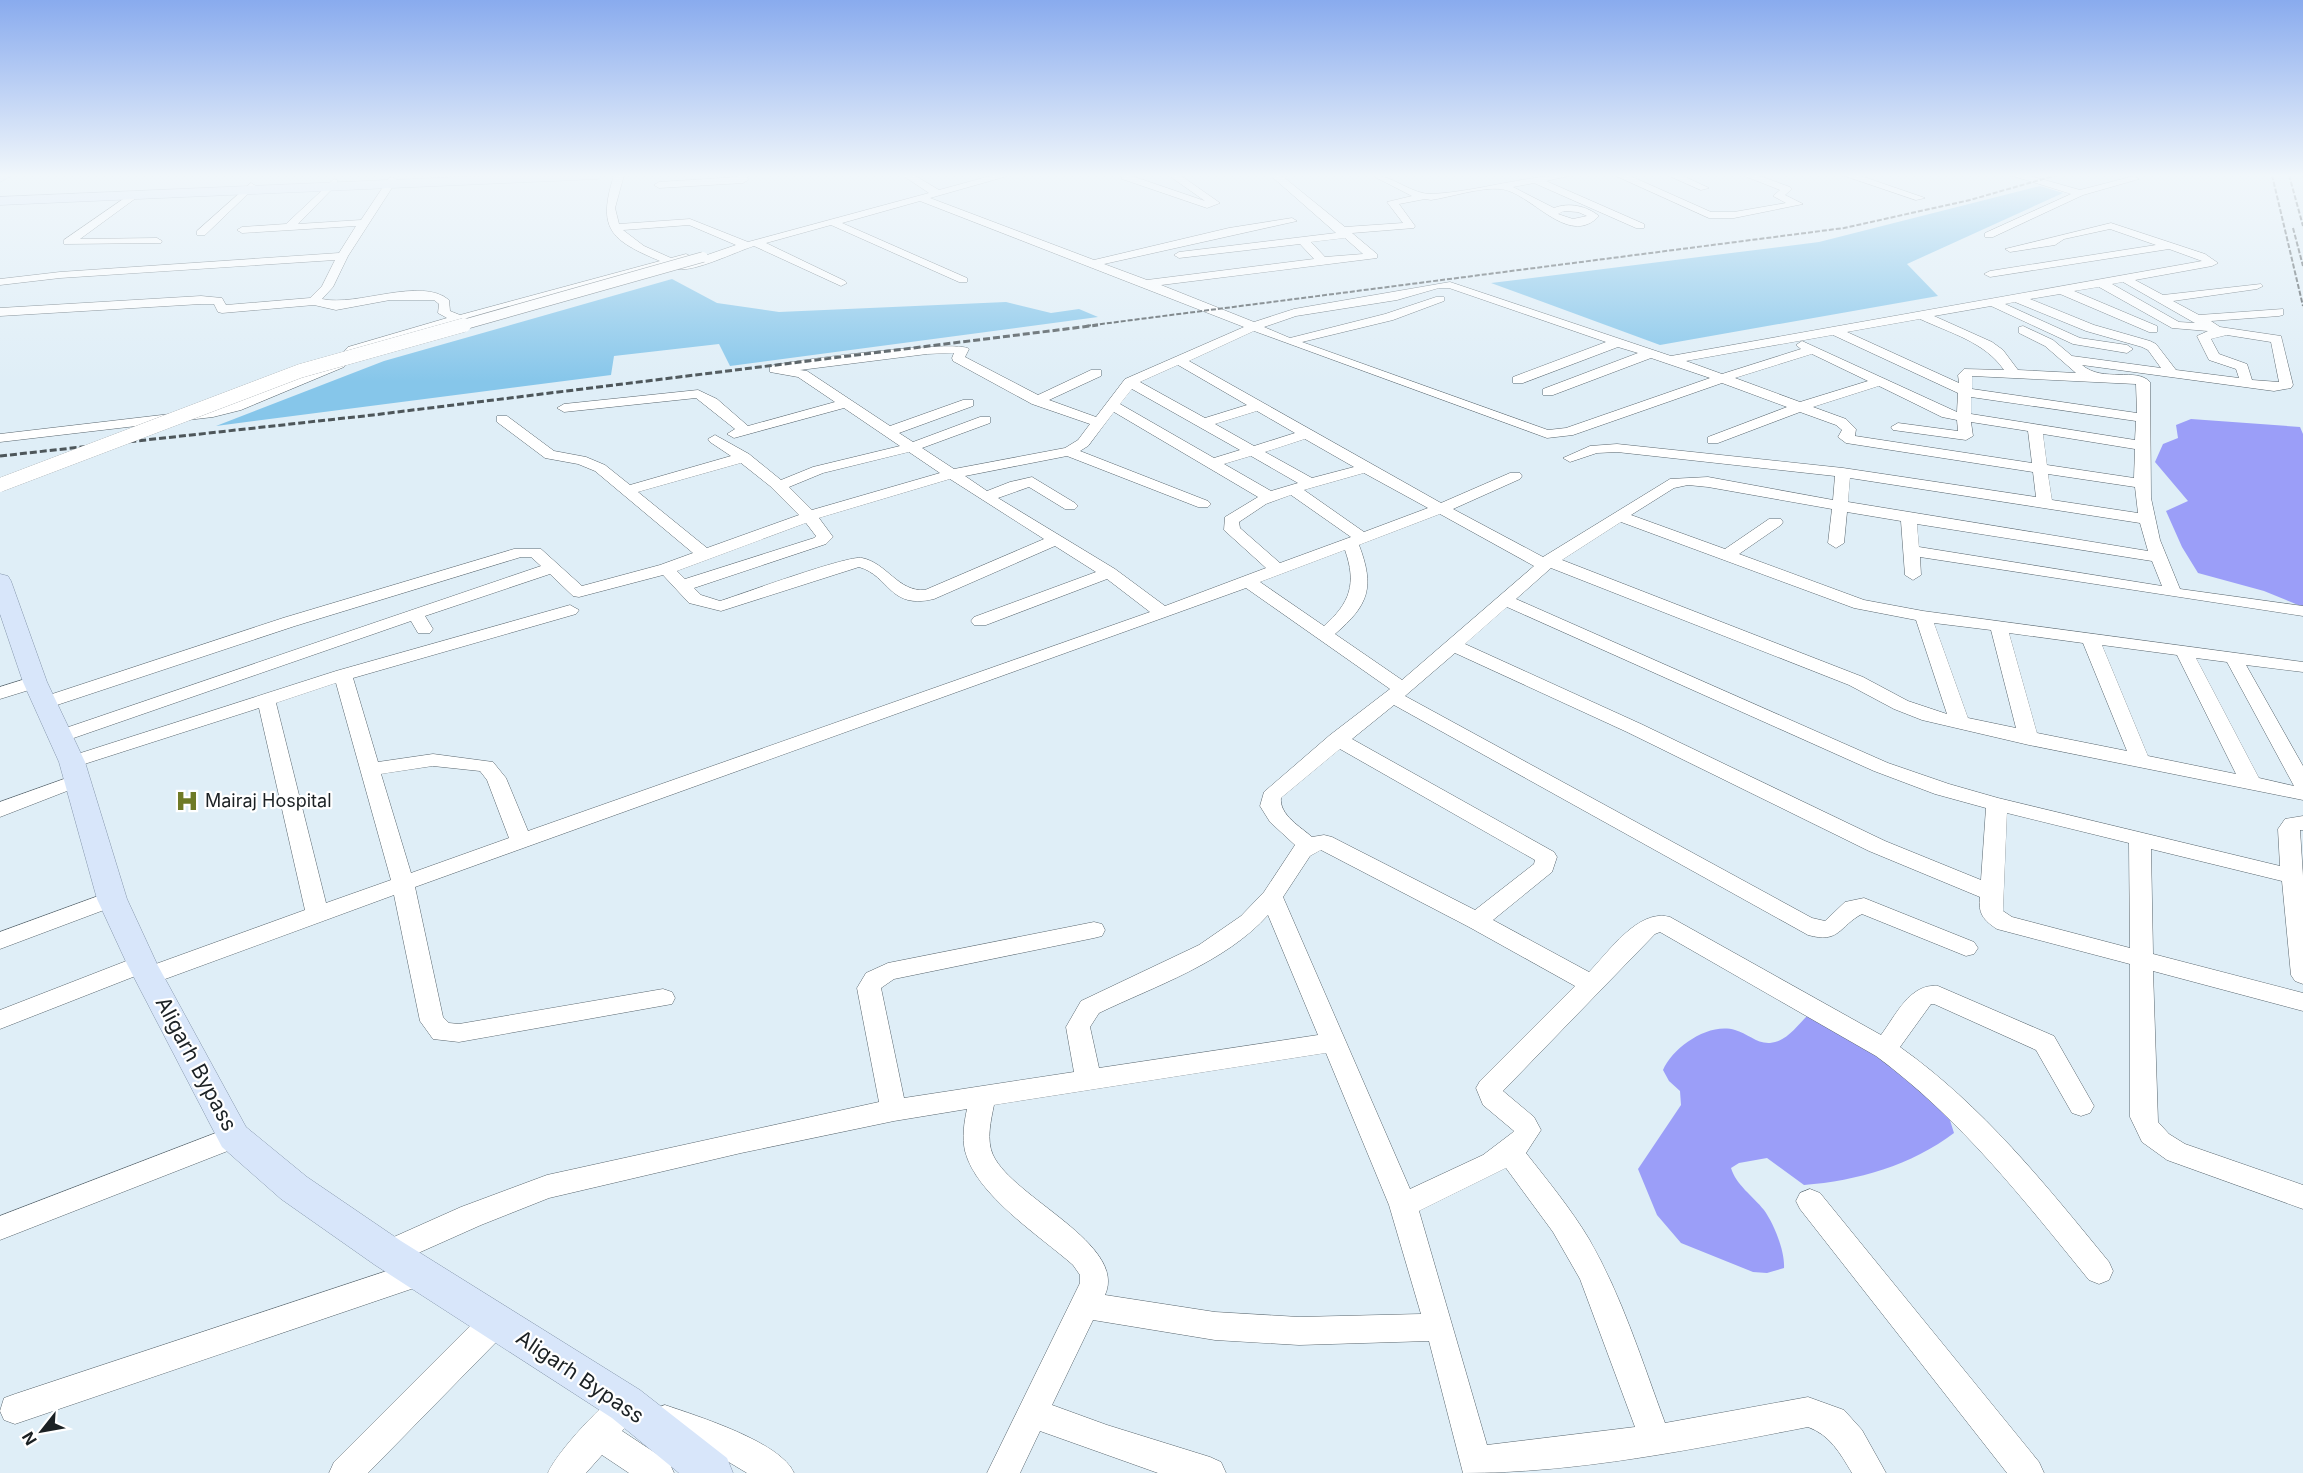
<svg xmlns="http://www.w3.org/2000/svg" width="2303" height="1473" font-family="Inter,sans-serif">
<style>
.green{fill:#86c6ea}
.water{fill:#9b9ef8}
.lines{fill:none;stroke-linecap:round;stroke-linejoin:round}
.minor-casing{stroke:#59666e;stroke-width:1}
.major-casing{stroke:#8596ac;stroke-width:1}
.minor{fill:#fff;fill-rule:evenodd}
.major{fill:#d8e6fa;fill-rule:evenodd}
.rail-far1{stroke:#4d565a;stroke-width:2;stroke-dasharray:5 2;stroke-linecap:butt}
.rail{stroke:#4d565a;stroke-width:3;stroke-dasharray:7 3;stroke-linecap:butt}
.minor-bridge-far1-casing{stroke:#59666e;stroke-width:11;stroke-linecap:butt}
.minor-bridge-casing{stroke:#59666e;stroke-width:14;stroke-linecap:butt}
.minor-bridge-far1{stroke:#fff;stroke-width:10}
.minor-bridge{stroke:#fff;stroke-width:14}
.labels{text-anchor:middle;stroke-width:4.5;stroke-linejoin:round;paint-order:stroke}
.poi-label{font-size:18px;fill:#1b2124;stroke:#fff;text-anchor:start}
.near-street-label{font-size:21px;fill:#1b2124;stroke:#fff}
</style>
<rect width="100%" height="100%" fill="#dfeef7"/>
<path class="green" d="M 2040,186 L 2063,193 L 1907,264 L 1938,296 L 1660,345 L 1491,283 L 1819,242 Z
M 672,279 L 717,303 L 779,312 L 1006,302 L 1051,313 L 1079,309 L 1098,317 L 730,366 L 719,344 L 614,356 L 611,375 L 216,426 L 384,361 Z"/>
<path class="water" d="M 2191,419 L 2300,427 L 2303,434 L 2303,607 L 2264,591 L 2198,573 L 2182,547 L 2166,511 L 2188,501 L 2155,462 L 2163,444 L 2178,438 L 2176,425 Z
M 1807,1016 L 1885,1057 L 1948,1114 L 1954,1133 C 1912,1165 1857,1181 1804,1185 L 1767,1158 L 1739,1163 L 1731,1168 C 1736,1185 1753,1196 1764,1210 C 1774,1224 1785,1251 1784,1268 L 1767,1273 L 1753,1272 L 1681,1243 L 1657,1215 L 1638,1169 L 1681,1105 L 1680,1091 L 1669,1081 L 1663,1070 C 1673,1047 1709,1022 1735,1030 C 1747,1033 1757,1044 1770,1043 C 1786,1042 1797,1026 1807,1016 Z"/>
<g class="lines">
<g class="minor-casing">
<path id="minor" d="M 614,175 L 624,175 L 615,208 L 619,224 L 690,219 L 748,242 L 929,193 L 902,175 L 914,175 L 939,190 L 994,175 L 1011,175 L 930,198 L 1094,260 L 1229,228 L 1292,218 L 1297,221 L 1104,264 L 1147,280 L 1314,259 L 1300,244 L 1179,258 L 1174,255 L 1179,252 L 1336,233 L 1270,175 L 1281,175 L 1345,227 L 1403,223 L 1387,202 L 1412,196 L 1371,175 C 1394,175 1411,195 1433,194 C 1481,191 1525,175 1573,175 L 1546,181 L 1644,224 L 1644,228 L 1636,228 L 1534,183 L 1513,187 L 1554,208 C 1569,202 1587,206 1599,216 C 1568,249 1530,191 1500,189 C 1481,187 1451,197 1431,200 L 1425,199 L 1399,204 L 1415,226 L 1414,228 L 1352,233 L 1377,254 L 1377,258 L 1161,285 L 1254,322 L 1294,309 L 1450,282 L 1671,356 L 2202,261 L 2169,249 L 1990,277 L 1984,274 L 1990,271 L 2156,245 L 2110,229 L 2064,239 L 2055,245 L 2010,252 L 2005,249 L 2111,223 L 2205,254 L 2218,263 L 2212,266 L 2135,280 L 2163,295 L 2261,284 L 2263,286 L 2257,289 L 2173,301 L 2199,315 L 2283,309 L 2283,315 L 2279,316 L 2211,321 L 2220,327 L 2281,336 L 2293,385 L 2291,388 L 2274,391 L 2082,365 C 2103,383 2137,367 2150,382 L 2151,498 L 2160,540 L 2180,589 L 2303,606 L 2303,616 L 1920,557 L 1921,575 L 1913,580 L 1905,575 L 1901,521 L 1847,512 L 1844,543 L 1836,548 L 1828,543 L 1832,509 L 1708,487 L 1688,485 L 1674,488 L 1631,515 L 1725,549 L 1769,519 L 1781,519 L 1783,522 L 1781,525 L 1739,554 L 1864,600 L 1923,611 L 2303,662 L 2303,672 L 2246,665 L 2303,766 L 2303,800 L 2029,745 L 1922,720 L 1894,709 L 1849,685 L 1551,568 L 1516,599 L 1888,763 L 1949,784 L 1998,798 L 2280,866 L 2278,829 L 2285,819 L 2303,816 L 2303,830 L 2300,830 L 2303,876 L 2303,984 L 2295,981 L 2291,975 L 2282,881 L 2151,849 L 2153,954 L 2303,993 L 2303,1011 L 2153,971 L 2158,1122 L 2169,1134 L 2185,1144 L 2303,1185 L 2303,1209 L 2167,1160 L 2142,1142 L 2130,1117 L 2130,964 L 1997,929 C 1983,920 1978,913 1980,897 L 1869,851 L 1627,732 L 1455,653 L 1405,696 L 1812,918 L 1825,921 L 1845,902 L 1864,898 L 1974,942 L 1978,948 L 1974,954 L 1966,956 L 1862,914 C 1839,926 1840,944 1808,935 L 1394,705 L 1352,739 L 1554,852 L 1557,857 L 1552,872 L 1493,920 L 1589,972 C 1608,953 1638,908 1670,917 L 1881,1035 C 1896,1015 1910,983 1938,986 L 2054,1036 L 2094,1106 L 2090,1113 L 2081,1116 L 2072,1113 L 2036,1050 L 1934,1004 L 1931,1004 L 1900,1047 C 1983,1106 2045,1184 2109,1262 L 2113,1271 L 2109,1280 L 2099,1284 L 2089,1280 C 2023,1199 1961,1119 1876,1056 L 1660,932 L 1655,934 L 1503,1091 L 1534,1117 L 1541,1130 L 1526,1153 C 1548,1181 1571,1209 1589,1239 C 1622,1296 1642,1361 1665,1423 L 1808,1397 L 1844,1410 L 1862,1430 L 1886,1473 L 1852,1473 C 1840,1453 1830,1435 1808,1427 C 1694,1449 1579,1473 1463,1473 L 1429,1341 L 1299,1345 L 1215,1340 L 1093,1320 L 1052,1405 L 1107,1425 L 1210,1457 L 1221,1462 L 1226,1473 L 1158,1473 L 1040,1431 L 1020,1473 L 987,1473 L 1080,1283 L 1080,1275 L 1073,1265 C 1040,1236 976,1195 965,1151 C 962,1137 964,1123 967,1109 L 894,1121 L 741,1153 L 549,1198 L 481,1225 L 398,1262 L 388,1266 L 378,1262 L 374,1253 L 378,1244 L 461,1207 L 547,1175 L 879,1102 L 857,988 L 866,973 L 888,963 L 1094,922 L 1102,924 L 1105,930 L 1102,936 L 1094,938 L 894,979 L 881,988 L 904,1098 L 1074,1072 L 1066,1027 L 1081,1001 L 1199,945 L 1241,916 L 1264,892 L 1295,845 L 1270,822 L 1260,806 L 1264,792 L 1330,735 L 1390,689 L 1246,588 L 415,887 L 443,1017 L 449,1023 L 459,1024 L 663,989 L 672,992 L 675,998 L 672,1004 L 459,1042 L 433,1039 L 420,1021 L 394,895 L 157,982 L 149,985 L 141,982 L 138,975 L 0,1029 L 0,1010 L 134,958 L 142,955 L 150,958 L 153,965 L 305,910 L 259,708 L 72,768 L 65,766 L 62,762 L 65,758 L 336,671 L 570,605 L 579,610 L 576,614 L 353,678 L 378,762 L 433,754 L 493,762 L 506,778 L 528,831 L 1150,612 L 1107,579 L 986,625 L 974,625 L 971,621 L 974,617 L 1096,572 L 1055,546 L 934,599 C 889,610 890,576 859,567 L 721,611 L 689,603 L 663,575 L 579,597 L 573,596 L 550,574 L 425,616 L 433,629 L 430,633 L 418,633 L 411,621 L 65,741 L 51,741 L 48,737 L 51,733 L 541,566 L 531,557 L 521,557 L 295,626 L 51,707 L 37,707 L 35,703 L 37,699 L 283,618 L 514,549 L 541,549 L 582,586 L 660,565 L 693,553 L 595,471 L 578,464 L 545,458 L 497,422 L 497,416 L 507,416 L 554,451 L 586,457 L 605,465 L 630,485 L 731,456 L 710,442 L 708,439 L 715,435 L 749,454 L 781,480 L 813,467 L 900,446 L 844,408 L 734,438 L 727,434 L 735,429 L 696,398 L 564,412 L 557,408 L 564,404 L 698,390 L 717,399 L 748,426 L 835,402 L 798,377 L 770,372 L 770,366 C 794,360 959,339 969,349 L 965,357 L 1038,395 L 1091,370 L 1101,370 L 1101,376 L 1049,400 L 1096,417 L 1125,379 L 1244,327 L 920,201 L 842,223 L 967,278 L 967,282 L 959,282 L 831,225 L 766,243 L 845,281 L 847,283 L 841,286 L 754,246 C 735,252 695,272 678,269 L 678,265 L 736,245 L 689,225 L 623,230 L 644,246 L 671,258 L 686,254 L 692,257 L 375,346 L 356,353 L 344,367 L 241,410 L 213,417 L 0,442 L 0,434 L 213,409 L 231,404 L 336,361 L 348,347 L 447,318 L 438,313 L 439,304 L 434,300 L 390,300 L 336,310 L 314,305 L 222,313 L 218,312 L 214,304 L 201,304 L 0,316 L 0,308 L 201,296 L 222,298 L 226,305 L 310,298 L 322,286 L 335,260 L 60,278 L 0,285 L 0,279 L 60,272 L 339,253 L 356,226 L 242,233 L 237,230 L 242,227 L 286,224 L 334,179 L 337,180 L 337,184 L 298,224 L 361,220 L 389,178 L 392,177 L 397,180 L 348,256 L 333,287 L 322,299 C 357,307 421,276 449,300 L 450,311 L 460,315 L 660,261 C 610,240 597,229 614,175 ZM 1564,211 L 1578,212 L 1587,216 L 1573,219 L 1558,214 ZM 1345,238 L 1363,254 L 1325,257 L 1311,242 ZM 2123,282 L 2193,322 L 2195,323 L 2179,322 L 2112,284 ZM 2099,287 L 2172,328 L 2208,331 L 2197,336 L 2209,360 L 2236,369 L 2239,378 L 2176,370 L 2156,344 L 2150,341 L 2094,325 L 2030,299 L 2060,294 L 2149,332 L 2157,332 L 2157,326 L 2074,291 ZM 1439,288 L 1449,288 L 1606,342 L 1513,377 L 1513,383 L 1523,383 L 1618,347 L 1638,353 L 1543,389 L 1543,395 L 1553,395 L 1651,358 L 1710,378 L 1566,428 L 1548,430 L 1302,342 L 1393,320 L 1444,301 L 1444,297 L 1436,297 L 1385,314 L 1290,338 L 1264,327 L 1296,316 L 1397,300 ZM 2015,302 L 2086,331 L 2142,347 L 2148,350 L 2161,368 L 2072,356 L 2053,340 L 2023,326 L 2019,327 L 2019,333 L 2045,346 L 2076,373 L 2018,370 L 2003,350 L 1992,342 L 1934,316 L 1991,306 L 2073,344 L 2127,353 L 2133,349 L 2127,345 L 2080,338 L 2005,304 ZM 1920,319 C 1950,333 1985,342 2004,370 L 1964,369 L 1958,375 L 1959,383 L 1847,332 ZM 1254,331 L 1547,438 L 1573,435 L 1722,383 L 1787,407 L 1708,437 L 1708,443 L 1718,443 L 1800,412 L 1836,425 L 1842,430 L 1838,437 L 1846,443 L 2033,472 L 2036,497 L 1843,468 L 1617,444 L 1590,446 L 1563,458 L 1570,462 L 1597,453 L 1617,452 L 1835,476 L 1833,500 L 1708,477 L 1670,479 L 1543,557 L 1453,509 L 1520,479 L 1522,476 L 1520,473 L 1510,473 L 1441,503 L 1189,361 ZM 1833,335 L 1958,393 L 1957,412 L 1802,341 L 1796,345 L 1801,349 L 1722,374 L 1686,361 ZM 2227,335 L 2271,342 L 2279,382 L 2252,380 L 2247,364 L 2219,354 L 2211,339 ZM 954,353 L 952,358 L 953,361 L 1032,404 L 1090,424 L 1078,440 L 1065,448 L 954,469 L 922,448 L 990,423 L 990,417 L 980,417 L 913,442 L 899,433 L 973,406 L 973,400 L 963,400 L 890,426 L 807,371 L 800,370 L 927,354 ZM 1812,354 L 1868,381 L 1800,402 L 1735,378 ZM 1178,365 L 1247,405 L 1205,418 L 1140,382 ZM 1972,376 L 2136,384 L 2137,413 L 1972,389 ZM 1879,386 L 1942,417 L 1957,420 L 1958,431 L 1898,423 L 1891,427 L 1893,430 L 1966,440 L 1973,436 L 1971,422 L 2028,431 L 2032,463 L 1855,436 L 1856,429 L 1846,419 L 1813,407 ZM 1132,389 L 1240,450 L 1214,458 L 1120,404 ZM 1971,397 L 2136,421 L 2135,440 L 1971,414 ZM 1257,411 L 1295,433 L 1254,446 L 1215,424 ZM 1114,412 L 1258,497 L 1225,517 L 1224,530 L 1266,568 L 1165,606 L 1115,569 L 998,498 L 1029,487 L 1065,509 L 1075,509 L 1078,506 L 1075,503 L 1032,477 L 1010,482 L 987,491 L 965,476 L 1067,456 L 1198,507 L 1208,507 L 1211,504 L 1208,501 L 1080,451 L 1088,446 ZM 2043,434 L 2135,449 L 2134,478 L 2047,465 ZM 1305,439 L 1354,467 L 1312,478 L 1265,452 ZM 909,452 L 940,473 L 812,510 L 789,487 L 823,473 ZM 1251,456 L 1298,483 L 1271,491 L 1224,464 ZM 741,463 L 770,486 L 799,515 L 707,548 L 638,492 ZM 1364,473 L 1428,508 L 1364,532 L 1304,490 ZM 2048,474 L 2135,487 L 2138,513 L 2052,500 ZM 1850,478 L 2140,523 L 2148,551 L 1848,502 ZM 950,479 L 1044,539 L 925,590 C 898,592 887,563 862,558 C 848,555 742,594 720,601 L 701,595 L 694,588 L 826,544 L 833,537 L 819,518 ZM 1291,495 L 1351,537 L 1280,563 L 1240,528 L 1239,522 L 1266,504 ZM 1440,514 L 1534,566 L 1402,680 L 1335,634 C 1369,605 1375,587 1359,545 ZM 1621,522 L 1854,608 L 1916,620 L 1947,714 L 1908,701 L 1863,677 L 1562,560 ZM 806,523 L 816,536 L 814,538 L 685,579 L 677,571 ZM 1917,524 L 2152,561 L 2162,586 L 1919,547 ZM 1345,550 C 1357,584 1350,603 1324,626 L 1260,582 ZM 1507,607 L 1874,771 L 1935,794 L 1986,808 L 1981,880 L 1885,841 L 1641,724 L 1465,644 ZM 1934,623 L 1991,630 L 2016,728 L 1968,718 ZM 2009,633 L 2083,643 L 2127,751 L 2037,733 ZM 2102,645 L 2177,655 L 2236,774 L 2148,756 ZM 2196,658 L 2227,662 L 2294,786 L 2259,778 ZM 336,683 L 391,880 L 326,903 L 276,703 ZM 1340,749 L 1535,860 L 1534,864 L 1475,910 L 1332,837 L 1324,835 L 1312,837 C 1301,827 1279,815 1281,798 ZM 433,766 L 480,771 L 487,780 L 509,838 L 411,873 L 381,774 ZM 2007,813 L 2129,843 L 2130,948 L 2012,917 L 2003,911 ZM 1321,850 L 1469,927 L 1575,986 L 1480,1081 L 1476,1088 L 1483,1105 L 1514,1131 L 1512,1133 L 1483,1155 L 1410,1189 L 1283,897 L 1310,856 ZM 1268,915 L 1318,1035 L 1099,1068 L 1090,1027 L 1099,1013 C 1155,986 1225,963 1268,915 ZM 1326,1053 L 1389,1205 L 1421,1314 L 1299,1317 L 1215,1312 L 1105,1295 C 1128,1244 1013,1198 993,1155 C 986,1140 991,1120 994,1105 ZM 1506,1168 L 1553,1232 L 1580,1279 L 1635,1427 L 1487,1445 L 1419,1211 Z
M 737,175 L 747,175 L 748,180 L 743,183 L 659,188 L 654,185 L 659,182 L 738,177 Z
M 1121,175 L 1129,175 L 1205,201 L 1168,175 L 1180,175 L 1220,203 L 1207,208 L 1122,179 Z
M 1614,175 L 1628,175 L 1711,212 L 1734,212 L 1786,203 L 1773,196 L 1780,190 L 1742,175 L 1757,175 L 1790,187 L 1792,189 L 1785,195 L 1803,204 L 1734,218 L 1709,218 Z
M 1667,175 L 1681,175 L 1709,188 L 1701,190 Z
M 1842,175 L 1858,175 L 1925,198 L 1916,200 Z
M 2010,175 L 2027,175 L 2080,190 L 2134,176 L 2139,179 L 2083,195 L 1993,237 L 1985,237 L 1985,233 L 2071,194 Z
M 251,183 L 256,186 L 254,188 L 205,235 L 197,235 L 197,231 Z
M 132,193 L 137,196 L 136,198 L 80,239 L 157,238 L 162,241 L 161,243 L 64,244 L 64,240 Z
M 35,676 L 44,682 L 42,686 L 0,699 L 0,687 Z
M 78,774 L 85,776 L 88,780 L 85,784 L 0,817 L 0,802 Z
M 112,891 L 120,894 L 123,899 L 120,904 L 0,949 L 0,932 Z
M 234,1126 L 243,1129 L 247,1137 L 243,1145 L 0,1240 L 0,1216 Z
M 1810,1189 L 1820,1193 L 2039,1462 L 2044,1473 L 2007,1473 L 1800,1209 L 1796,1201 L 1800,1193 Z
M 420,1260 L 430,1264 L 434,1273 L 430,1282 L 420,1286 L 15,1424 L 4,1420 L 0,1411 L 4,1398 L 15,1394 Z
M 496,1307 L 507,1311 L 511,1321 L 507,1331 L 368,1473 L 329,1473 L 334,1462 L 485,1311 Z
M 626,1389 L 643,1396 L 648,1407 L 643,1418 L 631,1422 L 622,1431 L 669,1462 L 674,1473 L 629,1473 L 602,1455 L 586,1473 L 548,1473 C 556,1453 607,1397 626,1389 Z
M 665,1405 C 697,1416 781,1442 794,1473 L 747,1473 L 717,1455 L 654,1431 L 649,1420 L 654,1409 Z"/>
</g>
<g class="major-casing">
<path id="major" d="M 0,175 L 13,175 L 0,182 Z
M 504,175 L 604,175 L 598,179 L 0,205 L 0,197 Z
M 0,574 L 8,576 L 11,581 L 47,682 L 85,762 L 127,899 L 157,964 L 246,1127 L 307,1177 L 401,1241 L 640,1390 L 727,1458 L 733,1473 L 679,1473 L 612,1418 L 375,1265 L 281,1199 L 222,1147 L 127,964 L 97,899 L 59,762 L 23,682 L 0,614 Z"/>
</g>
<use href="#minor" class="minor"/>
<use href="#major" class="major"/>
<path class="rail-far1" d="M 2272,175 L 2303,306
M 2289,175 L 2303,226
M 2293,228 L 2303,266
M 1086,326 L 1844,228 L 1970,200 L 2057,175"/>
<path class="rail" d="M 0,456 L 373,415 L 1098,325"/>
<g class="minor-bridge-far1-casing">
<path id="minor-bridge-far1" d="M 459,326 L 703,257"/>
</g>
<g class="minor-bridge-casing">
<path id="minor-bridge" d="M 0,485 L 300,371 L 464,325"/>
</g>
<use href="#minor-bridge-far1" class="minor-bridge-far1"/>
<use href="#minor-bridge" class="minor-bridge"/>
</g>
<linearGradient id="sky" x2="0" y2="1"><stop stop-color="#89abee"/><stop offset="0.46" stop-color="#f1f7fb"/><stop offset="1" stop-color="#f1f7fb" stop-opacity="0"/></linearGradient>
<rect width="2303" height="382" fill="url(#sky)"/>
<defs>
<g id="hospital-bare" transform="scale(1.8)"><path d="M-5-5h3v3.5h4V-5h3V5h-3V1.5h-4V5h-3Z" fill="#6e7a26" stroke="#fff" stroke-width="2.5" paint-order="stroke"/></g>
</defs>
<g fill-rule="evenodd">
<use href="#hospital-bare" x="187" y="801"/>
</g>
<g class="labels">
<g class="poi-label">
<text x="205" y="807">Mairaj Hospital</text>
</g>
<g class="near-street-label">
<text transform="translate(196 1064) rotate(62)" y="7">Aligarh Bypass</text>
<text transform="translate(580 1377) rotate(34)" y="7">Aligarh Bypass</text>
</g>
</g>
<g transform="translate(42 1431) rotate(239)" stroke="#ffffff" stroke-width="4.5" paint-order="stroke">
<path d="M0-4.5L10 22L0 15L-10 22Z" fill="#1b2124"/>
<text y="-9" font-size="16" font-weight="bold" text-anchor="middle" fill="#1b2124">N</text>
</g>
</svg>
